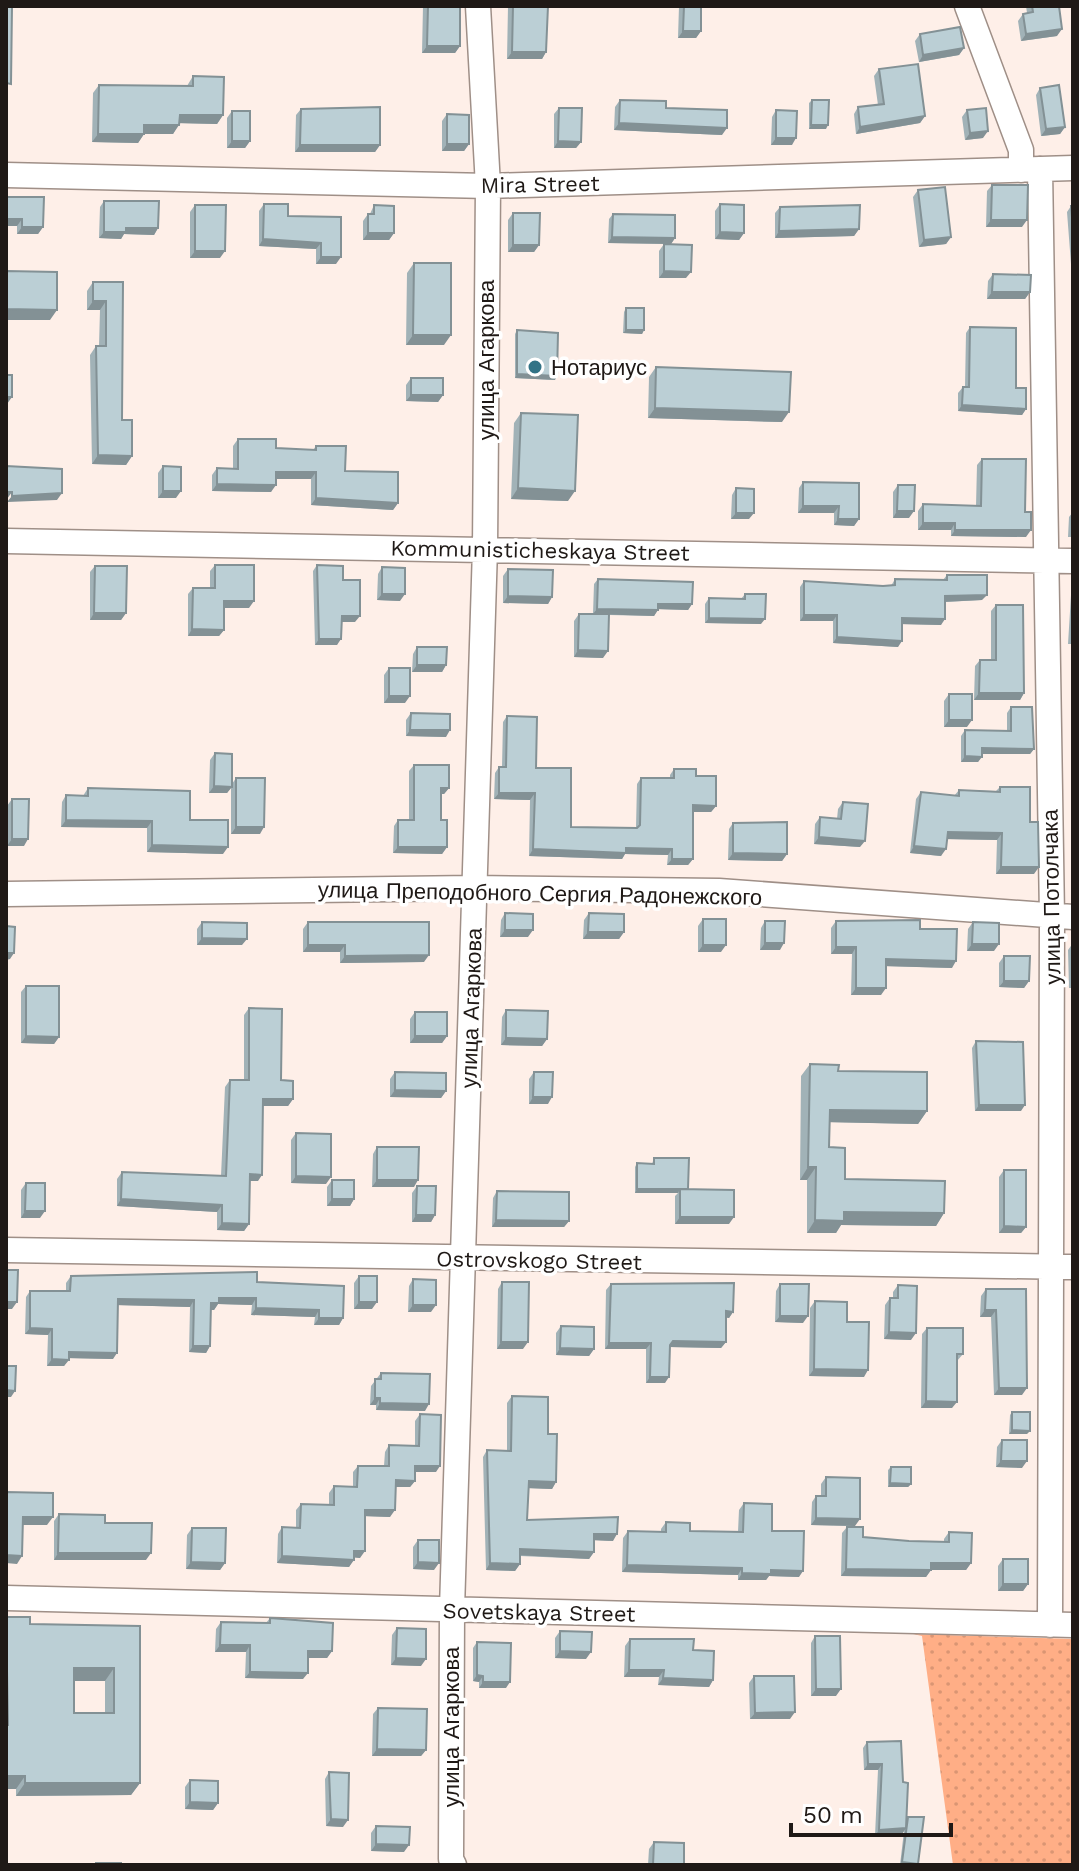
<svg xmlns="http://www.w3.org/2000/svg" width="1079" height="1871" font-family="'Work Sans',sans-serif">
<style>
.grass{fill:url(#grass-dots)}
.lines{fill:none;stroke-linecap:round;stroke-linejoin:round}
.minor-casing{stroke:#9f8f87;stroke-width:27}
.minor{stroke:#fff;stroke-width:24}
.wall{fill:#a1b2b7;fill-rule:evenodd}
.shaded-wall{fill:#839195}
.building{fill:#bbcfd5;stroke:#839195;stroke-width:2;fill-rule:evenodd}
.poi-dot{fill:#327386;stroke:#fff;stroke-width:3}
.labels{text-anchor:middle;stroke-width:7;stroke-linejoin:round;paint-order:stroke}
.street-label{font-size:22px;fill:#1f1916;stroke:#fff}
.poi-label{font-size:22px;fill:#1f1916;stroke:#fff;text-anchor:start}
</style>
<defs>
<pattern id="grass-dots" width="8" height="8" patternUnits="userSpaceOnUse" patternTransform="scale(2)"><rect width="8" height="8" fill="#ffae86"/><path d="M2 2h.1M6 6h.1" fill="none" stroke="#da9573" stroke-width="1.8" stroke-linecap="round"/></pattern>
</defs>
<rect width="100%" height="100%" fill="#feefe8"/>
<path class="grass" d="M 913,1634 L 1073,1639 L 1073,1865 L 953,1865 L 922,1636 Z"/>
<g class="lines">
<g class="minor-casing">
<path id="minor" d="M 967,6 L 1021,150 L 1021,170
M 1040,169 L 1052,917 L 1050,1625
M 6,175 L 488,186 L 1073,168
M 6,541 L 1073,561
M 6,894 L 474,888 L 719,891 L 1073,917
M 6,1250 L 1073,1267
M 6,1598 L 1073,1625
M 454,1865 L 451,1859 L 452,1609 L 485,548 L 488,186 L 478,6"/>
</g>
<use href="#minor" class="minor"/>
</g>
<path class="wall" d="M 423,6 L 460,6 L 460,46 L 455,53 L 422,53 Z
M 508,6 L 548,6 L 546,52 L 542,59 L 507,59 Z
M 679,6 L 701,6 L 701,31 L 696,38 L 678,38 Z
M 1026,6 L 1059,6 L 1057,36 L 1021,41 L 1018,21 L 1023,14 L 1027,13 Z
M 920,34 L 964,48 L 959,55 L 919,62 L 915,41 Z
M 879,69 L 925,116 L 920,123 L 856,134 L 854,114 L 858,107 L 878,105 L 874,76 Z
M 193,76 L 223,115 L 217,124 L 179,123 L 173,134 L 144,134 L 138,143 L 92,142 L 93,93 L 99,85 L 187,86 Z
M 1040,88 L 1065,127 L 1060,134 L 1041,136 L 1036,95 Z
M 620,100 L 666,108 L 722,135 L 614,130 L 615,107 Z
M 812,100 L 826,129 L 809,129 L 809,103 Z
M 559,108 L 581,142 L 576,148 L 554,148 L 554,114 Z
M 301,109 L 380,145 L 375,152 L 295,152 L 296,115 Z
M 776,110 L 792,145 L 771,145 L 772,117 Z
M 967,110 L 983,138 L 965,140 L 962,117 Z
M 232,111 L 250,141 L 245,148 L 227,148 L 227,118 Z
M 447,114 L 469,144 L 464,151 L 442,151 L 442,121 Z
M 992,185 L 1022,227 L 986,227 L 987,191 Z
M 6,189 L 7,197 L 43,227 L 38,234 L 17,234 L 17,226 L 6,226 Z
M 918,190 L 951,237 L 946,244 L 919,247 L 913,197 Z
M 104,201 L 158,228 L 154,235 L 124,234 L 121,239 L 99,238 L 100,207 Z
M 264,204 L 288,216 L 341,217 L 336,264 L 316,264 L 316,249 L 259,246 L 259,211 Z
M 720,204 L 744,233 L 739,240 L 715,239 L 715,211 Z
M 195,205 L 220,258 L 190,258 L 190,212 Z
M 374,205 L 394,233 L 389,240 L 363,240 L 363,221 L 368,214 L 370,214 Z
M 1071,206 L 1073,206 L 1073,290 L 1067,212 Z
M 780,207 L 859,229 L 854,236 L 775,238 L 775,213 Z
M 513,213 L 539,245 L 534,252 L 508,252 L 508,220 Z
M 613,214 L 675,238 L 671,244 L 608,243 L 609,219 Z
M 664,244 L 686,278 L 659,278 L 659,251 Z
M 414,263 L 444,345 L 406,345 L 407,273 Z
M 993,274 L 1030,292 L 1025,299 L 987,299 L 988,281 Z
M 93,282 L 123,282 L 122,420 L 132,456 L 126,465 L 92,464 L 90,355 L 96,346 L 99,346 L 100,310 L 87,310 L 87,291 Z
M 626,308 L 644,330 L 642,334 L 623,333 L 624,312 Z
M 970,327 L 1016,388 L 1026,409 L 1022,415 L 958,411 L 958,393 L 963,387 L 965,387 L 966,333 Z
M 517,330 L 555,380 L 515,378 L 515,334 Z
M 656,367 L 782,422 L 648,418 L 649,377 Z
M 411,378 L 443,395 L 438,402 L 406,401 L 406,385 Z
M 521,413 L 568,501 L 511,499 L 514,423 Z
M 238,439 L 276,448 L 313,450 L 316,446 L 345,471 L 398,503 L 393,510 L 311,505 L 311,479 L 276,479 L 271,492 L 212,491 L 212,475 L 217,468 L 233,469 L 233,446 Z
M 982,459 L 1025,512 L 1026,537 L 951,536 L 951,530 L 918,530 L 918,511 L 923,504 L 976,506 L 977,465 Z
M 163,466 L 176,498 L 158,498 L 158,473 Z
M 803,482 L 859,519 L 854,526 L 834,525 L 834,513 L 798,513 L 799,488 Z
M 898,485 L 909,518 L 893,518 L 893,492 Z
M 736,488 L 749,519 L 731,519 L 732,495 Z
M 1073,512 L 1073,537 L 1068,537 L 1069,517 Z
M 215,565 L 249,608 L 224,608 L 224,630 L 219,636 L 188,636 L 188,594 L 193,588 L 210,588 L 210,571 Z
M 317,565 L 343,580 L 355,622 L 342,622 L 337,645 L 315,645 L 313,571 Z
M 95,566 L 126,613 L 121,620 L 90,620 L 90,572 Z
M 382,567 L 400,601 L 377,600 L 378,574 Z
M 508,569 L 552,597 L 548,604 L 503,603 L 503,576 Z
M 947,575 L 982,600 L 945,602 L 941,625 L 902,624 L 898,647 L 833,643 L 833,621 L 800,621 L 800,587 L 804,581 L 883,586 L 891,586 L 895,579 L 943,580 Z
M 598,579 L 692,604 L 688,610 L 658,609 L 654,616 L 609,615 L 603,658 L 574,657 L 574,621 L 579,614 L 593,614 L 594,584 Z
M 1073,592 L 1073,644 L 1068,644 L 1071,595 Z
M 745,594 L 761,624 L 705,623 L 705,604 L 709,598 L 741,599 Z
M 996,605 L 1024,693 L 1020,700 L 974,700 L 975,666 L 980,660 L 991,660 L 991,611 Z
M 417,647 L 446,665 L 442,672 L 412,672 L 413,654 Z
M 389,668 L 405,703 L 384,703 L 384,675 Z
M 949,694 L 967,727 L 944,727 L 944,701 Z
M 1011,707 L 1034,749 L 1030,754 L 982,754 L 978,762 L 961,762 L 961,736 L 965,730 L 1007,731 L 1007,713 Z
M 411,713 L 446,737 L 406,736 L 406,720 Z
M 507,716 L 571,827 L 636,828 L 637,784 L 641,778 L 670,778 L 670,775 L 674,769 L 696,776 L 716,806 L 711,812 L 693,812 L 693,859 L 688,865 L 667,865 L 668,855 L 625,854 L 622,859 L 529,856 L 530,800 L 494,799 L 495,773 L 499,767 L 502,767 L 503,722 Z
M 215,753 L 232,784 L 236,778 L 260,834 L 231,834 L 231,787 L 227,793 L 209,793 L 210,760 Z
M 414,765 L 449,788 L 444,794 L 441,794 L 441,820 L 447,847 L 442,854 L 393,853 L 394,826 L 398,820 L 409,820 L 409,771 Z
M 1000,787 L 1030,822 L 1034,874 L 996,874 L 997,840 L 947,839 L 941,856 L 910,853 L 916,799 L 921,792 L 954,796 L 959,790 L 996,791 Z
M 88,788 L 190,820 L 223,854 L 147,852 L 147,828 L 61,827 L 62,802 L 66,795 L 83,796 Z
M 12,799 L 24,846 L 7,846 L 7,806 Z
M 843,802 L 860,847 L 814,844 L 815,824 L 820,817 L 837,819 L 838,809 Z
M 733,823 L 787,854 L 782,861 L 728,860 L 729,829 Z
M 505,913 L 528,937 L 500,937 L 501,920 Z
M 589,913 L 624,932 L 619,939 L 583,939 L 584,920 Z
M 703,919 L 721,952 L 698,952 L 698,926 Z
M 765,921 L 780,950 L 760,950 L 761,928 Z
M 836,921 L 920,929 L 952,968 L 886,966 L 881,995 L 851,995 L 852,954 L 831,954 L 831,928 Z
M 202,922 L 242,945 L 197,945 L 197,929 Z
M 308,922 L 424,962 L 340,963 L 340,952 L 303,952 L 303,929 Z
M 973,922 L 994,951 L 967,951 L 968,929 Z
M 1073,943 L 1073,988 L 1069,988 L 1068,950 Z
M 1004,956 L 1029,981 L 1024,988 L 999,987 L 999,963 Z
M 26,986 L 59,1037 L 54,1044 L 21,1043 L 21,992 Z
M 249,1008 L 281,1080 L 293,1099 L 288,1106 L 263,1106 L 258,1181 L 250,1181 L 249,1224 L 244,1231 L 217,1230 L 217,1212 L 117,1206 L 117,1179 L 122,1172 L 221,1176 L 225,1087 L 230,1080 L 244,1080 L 244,1015 Z
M 506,1010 L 547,1039 L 542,1046 L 501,1045 L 502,1017 Z
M 415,1012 L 447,1036 L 442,1043 L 410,1043 L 410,1019 Z
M 976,1041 L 1021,1111 L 975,1111 L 972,1048 Z
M 810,1064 L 927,1111 L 918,1124 L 829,1122 L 829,1147 L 845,1179 L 944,1213 L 936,1226 L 841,1225 L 836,1233 L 807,1233 L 807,1180 L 800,1180 L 801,1076 Z
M 395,1072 L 446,1091 L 441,1098 L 390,1097 L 390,1079 Z
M 534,1072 L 548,1104 L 529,1104 L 529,1079 Z
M 296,1133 L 326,1184 L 291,1183 L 291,1140 Z
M 377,1147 L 414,1187 L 372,1187 L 373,1154 Z
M 654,1158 L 688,1189 L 729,1224 L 675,1224 L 675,1196 L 678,1193 L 635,1193 L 635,1167 L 637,1163 L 652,1164 Z
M 1004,1170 L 1026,1227 L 1021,1233 L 999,1233 L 999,1177 Z
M 332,1180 L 354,1199 L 350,1206 L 327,1206 L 327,1187 Z
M 26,1183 L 40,1218 L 21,1218 L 21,1190 Z
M 417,1186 L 435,1215 L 431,1222 L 412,1222 L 412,1193 Z
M 497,1191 L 569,1221 L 564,1227 L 492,1227 L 493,1198 Z
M 71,1276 L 257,1282 L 343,1318 L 339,1325 L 314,1325 L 315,1317 L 251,1315 L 252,1305 L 218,1304 L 214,1310 L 211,1310 L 210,1346 L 206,1353 L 189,1352 L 190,1307 L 118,1305 L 113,1359 L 69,1358 L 64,1366 L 47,1366 L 48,1335 L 25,1334 L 26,1297 L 30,1291 L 66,1291 L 66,1283 Z
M 359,1276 L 372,1309 L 354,1309 L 354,1283 Z
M 413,1279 L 431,1312 L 408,1312 L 409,1286 Z
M 502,1282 L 523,1349 L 497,1349 L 498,1289 Z
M 611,1284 L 733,1312 L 729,1318 L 726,1317 L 726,1342 L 721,1348 L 670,1347 L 665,1383 L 646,1383 L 646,1349 L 605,1349 L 606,1290 Z
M 780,1284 L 803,1323 L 775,1322 L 776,1291 Z
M 898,1285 L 911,1340 L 884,1339 L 885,1305 L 890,1298 L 893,1298 L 893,1292 Z
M 986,1289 L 1026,1289 L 1022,1395 L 994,1395 L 991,1317 L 980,1317 L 981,1296 Z
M 815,1301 L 847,1322 L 864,1377 L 809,1376 L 810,1308 Z
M 561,1326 L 594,1349 L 589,1356 L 556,1355 L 556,1333 Z
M 927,1328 L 963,1354 L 957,1361 L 952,1408 L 921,1408 L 922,1334 Z
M 381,1373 L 425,1411 L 376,1410 L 376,1405 L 370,1405 L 371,1386 Z
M 512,1396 L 548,1434 L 556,1482 L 552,1489 L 529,1488 L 527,1520 L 613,1541 L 594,1540 L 594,1552 L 589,1559 L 520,1556 L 520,1564 L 515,1571 L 486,1570 L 483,1457 L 487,1450 L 507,1450 L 507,1403 Z
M 1012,1412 L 1027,1434 L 1009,1434 L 1010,1415 Z
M 420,1414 L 436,1472 L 415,1472 L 415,1481 L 410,1487 L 395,1487 L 390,1517 L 365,1516 L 360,1558 L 354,1557 L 349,1567 L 277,1563 L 278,1534 L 282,1527 L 296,1528 L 296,1510 L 301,1504 L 329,1505 L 329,1493 L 334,1486 L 353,1487 L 353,1472 L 358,1466 L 384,1466 L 385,1452 L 389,1445 L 415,1446 L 415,1421 Z
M 1002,1440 L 1022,1468 L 996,1467 L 997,1447 Z
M 891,1467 L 911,1484 L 908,1487 L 888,1487 L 888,1470 Z
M 826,1477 L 855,1526 L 811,1525 L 812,1502 L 816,1496 L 821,1496 L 821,1484 Z
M 744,1503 L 772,1531 L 799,1577 L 769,1576 L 766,1580 L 738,1580 L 738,1575 L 622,1572 L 623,1538 L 628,1531 L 661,1532 L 661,1529 L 666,1522 L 690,1531 L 738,1532 L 739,1510 Z
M 59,1514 L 105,1523 L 146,1560 L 54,1560 L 54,1521 Z
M 847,1527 L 863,1537 L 909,1541 L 944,1541 L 944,1539 L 949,1532 L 971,1563 L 966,1570 L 931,1570 L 926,1577 L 841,1576 L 842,1533 Z
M 192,1528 L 225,1563 L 220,1570 L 186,1569 L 187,1535 Z
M 418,1540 L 434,1570 L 413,1569 L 413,1547 Z
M 1003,1559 L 1028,1584 L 1023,1591 L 998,1591 L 998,1566 Z
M 6,1617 L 30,1624 L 140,1626 L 140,1783 L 131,1795 L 16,1796 L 16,1789 L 6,1789 ZM 74,1681 L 105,1681 L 105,1713 L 74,1713 Z
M 270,1618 L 332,1651 L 327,1658 L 308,1658 L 303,1679 L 245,1678 L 246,1652 L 215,1652 L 216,1629 L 221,1622 L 266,1623 Z
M 397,1628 L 421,1666 L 391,1665 L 392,1635 Z
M 560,1631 L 586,1659 L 555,1658 L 555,1638 Z
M 815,1636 L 836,1696 L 811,1696 L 811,1643 Z
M 630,1639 L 693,1650 L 713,1680 L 709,1687 L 658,1685 L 659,1677 L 624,1677 L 625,1646 Z
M 477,1642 L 506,1688 L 479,1688 L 479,1682 L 473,1681 L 473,1648 Z
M 754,1676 L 790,1719 L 750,1719 L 749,1683 Z
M 378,1708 L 426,1750 L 421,1756 L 372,1756 L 373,1714 Z
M 867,1742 L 903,1782 L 906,1819 L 918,1865 L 900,1865 L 904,1831 L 902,1834 L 875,1836 L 878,1770 L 864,1770 L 863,1748 Z
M 329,1772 L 343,1827 L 326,1826 L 325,1779 Z
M 190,1780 L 218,1803 L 213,1810 L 185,1809 L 185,1787 Z
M 376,1826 L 404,1852 L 371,1851 L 371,1833 Z
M 654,1842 L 684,1865 L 648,1865 L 649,1849 Z"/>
<path class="shaded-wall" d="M 1062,29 L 1057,36 L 1021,41 L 1026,34 Z
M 683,31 L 701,31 L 696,38 L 678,38 Z
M 427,46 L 460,46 L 455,53 L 422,53 Z
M 964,48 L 959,55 L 919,62 L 923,55 Z
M 512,52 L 546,52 L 542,59 L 507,59 Z
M 180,115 L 223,115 L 217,124 L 174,123 Z
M 925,116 L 920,123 L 856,134 L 860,127 Z
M 619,123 L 727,128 L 722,135 L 614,130 Z
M 144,125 L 179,125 L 173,134 L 138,134 Z
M 811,125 L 828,125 L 826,129 L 809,129 Z
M 1065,127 L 1060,134 L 1041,136 L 1046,129 Z
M 988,131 L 983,138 L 965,140 L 970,133 Z
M 98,134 L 144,134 L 138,143 L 92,142 Z
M 776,138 L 796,138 L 792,145 L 771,145 Z
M 232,141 L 250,141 L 245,148 L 227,148 Z
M 558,141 L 581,142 L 576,148 L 554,148 Z
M 447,144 L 469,144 L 464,151 L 442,151 Z
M 300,145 L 380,145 L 375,152 L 295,152 Z
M 6,219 L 22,219 L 17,226 L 6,226 Z
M 991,220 L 1027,220 L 1022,227 L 986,227 Z
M 22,227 L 43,227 L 38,234 L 17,234 Z
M 126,228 L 158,228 L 154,235 L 124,234 L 121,239 L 99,238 L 104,232 Z
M 859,229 L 854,236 L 775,238 L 779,231 Z
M 720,232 L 744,233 L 739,240 L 715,239 Z
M 368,233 L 394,233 L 389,240 L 363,240 Z
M 612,237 L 675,238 L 671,244 L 608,243 Z
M 951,237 L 946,244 L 919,247 L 924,240 Z
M 263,239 L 321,243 L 316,249 L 259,246 Z
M 513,245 L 539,245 L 534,252 L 508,252 Z
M 195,251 L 225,251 L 220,258 L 190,258 Z
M 321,257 L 341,257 L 336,264 L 316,264 Z
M 664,271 L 691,272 L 686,278 L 659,278 Z
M 992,292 L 1030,292 L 1025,299 L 987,299 Z
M 93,301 L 106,301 L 100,310 L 87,310 Z
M 6,309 L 57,310 L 50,320 L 6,320 Z
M 626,330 L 644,330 L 642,334 L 623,333 Z
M 413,335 L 451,335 L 444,345 L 406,345 Z
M 517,374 L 557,376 L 555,380 L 515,378 Z
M 411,395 L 443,395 L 438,402 L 406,401 Z
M 6,397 L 12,397 L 7,404 L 6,404 Z
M 962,405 L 1026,409 L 1022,415 L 958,411 Z
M 655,408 L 789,412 L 782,422 L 648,418 Z
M 98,455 L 132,456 L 126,465 L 92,464 Z
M 276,472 L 316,472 L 311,479 L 271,479 Z
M 217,484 L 276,485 L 271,492 L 212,491 Z
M 518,488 L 575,491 L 568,501 L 511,499 Z
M 163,491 L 181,491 L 176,498 L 158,498 Z
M 6,492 L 12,492 L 7,499 L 6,499 Z
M 62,493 L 57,500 L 7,502 L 12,496 Z
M 316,498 L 398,503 L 393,510 L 311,505 Z
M 803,506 L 839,506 L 834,513 L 798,513 Z
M 897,511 L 914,511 L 909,518 L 893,518 Z
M 736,513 L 754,513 L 749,519 L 731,519 Z
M 838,519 L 859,519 L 854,526 L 834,525 Z
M 923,523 L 955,523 L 951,530 L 918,530 Z
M 955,530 L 1031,530 L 1026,537 L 951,536 Z
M 382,594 L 405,594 L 400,601 L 377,600 Z
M 987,595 L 982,600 L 941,602 L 945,596 Z
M 508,596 L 552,597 L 548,604 L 503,603 Z
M 224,601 L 254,601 L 249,608 L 219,608 Z
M 658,604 L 692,604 L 688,610 L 654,609 Z
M 597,609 L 658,610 L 654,616 L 593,614 Z
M 94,613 L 126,613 L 121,620 L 90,620 Z
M 804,615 L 837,615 L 833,621 L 800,621 Z
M 342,616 L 360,616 L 355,622 L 337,622 Z
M 709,618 L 765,619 L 761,624 L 705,623 Z
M 902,618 L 945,619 L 941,625 L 898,624 Z
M 192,629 L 224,630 L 219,636 L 188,636 Z
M 837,637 L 902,641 L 898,647 L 833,643 Z
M 319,639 L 341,639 L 337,645 L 315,645 Z
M 578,650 L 608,651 L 603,658 L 574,657 Z
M 417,665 L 446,665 L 442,672 L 412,672 Z
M 979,693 L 1024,693 L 1020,700 L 974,700 Z
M 389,696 L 410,696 L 405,703 L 384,703 Z
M 949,720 L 972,720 L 967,727 L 944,727 Z
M 410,730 L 450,730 L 446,737 L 406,736 Z
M 982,748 L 1034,749 L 1030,754 L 978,754 Z
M 965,756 L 982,757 L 978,762 L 961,762 Z
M 214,786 L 232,787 L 227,793 L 209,793 Z
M 441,788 L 449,788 L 444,794 L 436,794 Z
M 499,793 L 535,793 L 530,800 L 494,799 Z
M 693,805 L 716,806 L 711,812 L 689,812 Z
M 66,820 L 152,821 L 147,828 L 61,827 Z
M 236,827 L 264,827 L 260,834 L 231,834 Z
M 948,832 L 1002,833 L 997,840 L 943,839 Z
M 819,837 L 865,841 L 860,847 L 814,844 Z
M 12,839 L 28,839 L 24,846 L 7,846 Z
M 152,845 L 228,847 L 223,854 L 147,852 Z
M 914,846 L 946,849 L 941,856 L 910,853 Z
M 398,847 L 447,847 L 442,854 L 393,853 Z
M 626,848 L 672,849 L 668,855 L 625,854 L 622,859 L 529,856 L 533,849 Z
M 733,853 L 787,854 L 782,861 L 728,860 Z
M 672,859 L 693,859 L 688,865 L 667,865 Z
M 1001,867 L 1039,867 L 1034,874 L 996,874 Z
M 505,930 L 533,930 L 528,937 L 500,937 Z
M 588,932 L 624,932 L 619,939 L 583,939 Z
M 202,938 L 247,939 L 242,945 L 197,945 Z
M 765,943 L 784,943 L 780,950 L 760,950 Z
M 972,944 L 999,944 L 994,951 L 967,951 Z
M 308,945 L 345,945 L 340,952 L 303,952 Z
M 703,945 L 726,945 L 721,952 L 698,952 Z
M 836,947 L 856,947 L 852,954 L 831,954 Z
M 6,953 L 14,953 L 10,959 L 6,960 Z
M 429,955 L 424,962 L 340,963 L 345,956 Z
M 886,959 L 956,961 L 952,968 L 881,966 Z
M 1004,981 L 1029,981 L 1024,988 L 999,987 Z
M 856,988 L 886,988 L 881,995 L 851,995 Z
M 26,1036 L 59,1037 L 54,1044 L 21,1043 Z
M 415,1036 L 447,1036 L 442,1043 L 410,1043 Z
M 506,1038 L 547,1039 L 542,1046 L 501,1045 Z
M 395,1090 L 446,1091 L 441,1098 L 390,1097 Z
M 533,1097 L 552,1097 L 548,1104 L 529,1104 Z
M 263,1099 L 293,1099 L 288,1106 L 258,1106 Z
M 979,1105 L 1025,1105 L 1021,1111 L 975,1111 Z
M 830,1110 L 927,1111 L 918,1124 L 821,1122 Z
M 808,1167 L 816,1167 L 807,1180 L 800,1180 Z
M 250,1174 L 262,1175 L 258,1181 L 245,1181 Z
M 296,1176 L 331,1177 L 326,1184 L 291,1183 Z
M 377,1180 L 418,1180 L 414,1187 L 372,1187 Z
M 637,1189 L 680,1189 L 678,1193 L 635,1193 Z
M 121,1199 L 222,1205 L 217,1212 L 117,1206 Z
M 332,1199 L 354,1199 L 350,1206 L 327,1206 Z
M 25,1211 L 45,1211 L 40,1218 L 21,1218 Z
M 844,1212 L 944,1213 L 936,1226 L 841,1225 L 836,1233 L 807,1233 L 815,1220 Z
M 416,1215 L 435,1215 L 431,1222 L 412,1222 Z
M 680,1217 L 734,1217 L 729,1224 L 675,1224 Z
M 496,1220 L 569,1221 L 564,1227 L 492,1227 Z
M 222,1223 L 249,1224 L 244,1231 L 217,1230 Z
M 1004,1226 L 1026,1227 L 1021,1233 L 999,1233 Z
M 219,1298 L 256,1298 L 252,1305 L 218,1304 L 214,1310 L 207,1310 L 211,1303 Z
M 118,1299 L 194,1300 L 190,1307 L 114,1305 Z
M 6,1302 L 17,1302 L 12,1309 L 6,1309 Z
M 359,1302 L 377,1302 L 372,1309 L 354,1309 Z
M 413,1305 L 436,1305 L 431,1312 L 408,1312 Z
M 256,1308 L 319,1310 L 315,1317 L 251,1315 Z
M 985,1310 L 996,1310 L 991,1317 L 980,1317 Z
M 726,1311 L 733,1312 L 729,1318 L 722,1317 Z
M 780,1316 L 808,1316 L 803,1323 L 775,1322 Z
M 319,1318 L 343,1318 L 339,1325 L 314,1325 Z
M 30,1328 L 52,1329 L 48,1335 L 25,1334 Z
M 889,1332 L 916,1333 L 911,1340 L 884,1339 Z
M 673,1341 L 726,1342 L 721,1348 L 669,1347 Z
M 501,1342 L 528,1342 L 523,1349 L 497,1349 Z
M 609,1343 L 651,1343 L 646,1349 L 605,1349 Z
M 193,1346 L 210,1346 L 206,1353 L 189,1352 Z
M 560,1348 L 594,1349 L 589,1356 L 556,1355 Z
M 69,1352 L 117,1353 L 113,1359 L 64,1358 Z
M 52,1359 L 69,1360 L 64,1366 L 47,1366 Z
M 814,1369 L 868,1370 L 864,1377 L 809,1376 Z
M 650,1377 L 669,1377 L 665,1383 L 646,1383 Z
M 999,1388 L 1027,1388 L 1022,1395 L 994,1395 Z
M 6,1390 L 15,1391 L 11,1397 L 6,1397 Z
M 375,1398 L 380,1398 L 376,1405 L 370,1405 Z
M 926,1401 L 957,1402 L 952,1408 L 921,1408 Z
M 380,1403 L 429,1404 L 425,1411 L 376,1410 Z
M 1012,1430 L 1030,1431 L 1027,1434 L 1009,1434 Z
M 1001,1461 L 1027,1461 L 1022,1468 L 996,1467 Z
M 415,1466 L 440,1466 L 436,1472 L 411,1472 Z
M 396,1480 L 415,1481 L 410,1487 L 391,1487 Z
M 529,1481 L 556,1482 L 552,1489 L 524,1488 Z
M 890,1483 L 911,1484 L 908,1487 L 888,1487 Z
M 365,1510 L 395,1510 L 390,1517 L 361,1516 Z
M 23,1517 L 53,1517 L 47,1525 L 17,1525 Z
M 816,1518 L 860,1519 L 855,1526 L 811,1525 Z
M 594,1534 L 617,1534 L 613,1541 L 589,1540 Z
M 520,1549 L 594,1552 L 589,1559 L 516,1555 Z
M 354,1551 L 365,1551 L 360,1558 L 349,1557 Z
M 58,1553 L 151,1553 L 146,1560 L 54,1560 Z
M 6,1555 L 22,1556 L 17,1564 L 6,1563 Z
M 282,1556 L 354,1560 L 349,1567 L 277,1563 Z
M 191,1562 L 225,1563 L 220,1570 L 186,1569 Z
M 418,1562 L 439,1563 L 434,1570 L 413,1569 Z
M 490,1563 L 520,1564 L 515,1571 L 486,1570 Z
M 931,1563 L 971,1563 L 966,1570 L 926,1570 Z
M 627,1565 L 742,1568 L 738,1575 L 622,1572 Z
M 846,1569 L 931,1570 L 926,1577 L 841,1576 Z
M 771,1570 L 803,1571 L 799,1577 L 769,1576 L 766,1580 L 738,1580 L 742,1573 Z
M 1003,1584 L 1028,1584 L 1023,1591 L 998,1591 Z
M 220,1645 L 250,1645 L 246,1652 L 215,1652 Z
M 308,1651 L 332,1651 L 327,1658 L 304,1658 Z
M 560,1651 L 591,1652 L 586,1659 L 555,1658 Z
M 396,1658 L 426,1659 L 421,1666 L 391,1665 Z
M 74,1668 L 114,1668 L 105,1681 L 65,1681 Z
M 629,1670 L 664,1670 L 659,1677 L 624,1677 Z
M 250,1672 L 308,1673 L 303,1679 L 245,1678 Z
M 477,1675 L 483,1676 L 479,1682 L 473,1681 Z
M 663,1678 L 713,1680 L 709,1687 L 658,1685 Z
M 483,1682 L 510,1682 L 506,1688 L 479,1688 Z
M 816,1689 L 841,1689 L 836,1696 L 811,1696 Z
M 795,1712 L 790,1719 L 750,1719 L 755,1713 Z
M 377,1749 L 426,1750 L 421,1756 L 372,1756 Z
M 868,1764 L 882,1764 L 878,1770 L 864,1770 Z
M 6,1776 L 25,1776 L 16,1789 L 6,1789 Z
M 25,1783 L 140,1783 L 131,1795 L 16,1796 Z
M 190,1802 L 218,1803 L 213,1810 L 185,1809 Z
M 331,1819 L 348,1820 L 343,1827 L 326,1826 Z
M 906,1828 L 902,1834 L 875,1836 L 879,1830 Z
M 376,1844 L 409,1845 L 404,1852 L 371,1851 Z"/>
<path class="building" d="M 6,6 L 12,6 L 11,84 L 6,83 Z
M 428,6 L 460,6 L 460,46 L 427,46 Z
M 513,6 L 548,6 L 546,52 L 512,52 Z
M 684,6 L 701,6 L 701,31 L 683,31 Z
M 1032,6 L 1059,6 L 1062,29 L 1026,34 L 1023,14 L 1033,12 Z
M 960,27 L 964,48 L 923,55 L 920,34 Z
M 918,64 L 925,116 L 860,127 L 858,107 L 884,104 L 879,69 Z
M 193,76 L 224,77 L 223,115 L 180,115 L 179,125 L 144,125 L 144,134 L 98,134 L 99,85 L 193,86 Z
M 1059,85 L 1065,127 L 1046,129 L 1040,88 Z
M 620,100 L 666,101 L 666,108 L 727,110 L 727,128 L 619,123 Z
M 812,100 L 829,100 L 828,125 L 811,125 Z
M 380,107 L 380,145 L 300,145 L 301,109 Z
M 559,108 L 582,108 L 581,142 L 558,141 Z
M 986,108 L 988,131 L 970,133 L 967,110 Z
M 776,110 L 797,111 L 796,138 L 776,138 Z
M 232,111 L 250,111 L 250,141 L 232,141 Z
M 447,114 L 469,115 L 469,144 L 447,144 Z
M 992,185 L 1028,185 L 1027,220 L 991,220 Z
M 945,187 L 951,237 L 924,240 L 918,190 Z
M 6,189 L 7,189 L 7,197 L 44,197 L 43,227 L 22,227 L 22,219 L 6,219 Z
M 104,201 L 159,201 L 158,228 L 126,228 L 126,232 L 104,232 Z
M 264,204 L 288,204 L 288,216 L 341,217 L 341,257 L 321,257 L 321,243 L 263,239 Z
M 720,204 L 744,205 L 744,233 L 720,232 Z
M 195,205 L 226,205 L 225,251 L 195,251 Z
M 374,205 L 394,206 L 394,233 L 368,233 L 368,214 L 374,214 Z
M 860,205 L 859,229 L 779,231 L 780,207 Z
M 1071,206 L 1073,206 L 1073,229 Z
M 513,213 L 540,213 L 539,245 L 513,245 Z
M 613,214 L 675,215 L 675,238 L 612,237 Z
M 664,244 L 692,245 L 691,272 L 664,271 Z
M 414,263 L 451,263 L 451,335 L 413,335 Z
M 6,271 L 57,272 L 57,310 L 6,309 Z
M 993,274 L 1031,275 L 1030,292 L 992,292 Z
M 93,282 L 123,282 L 122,420 L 132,420 L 132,456 L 98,455 L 96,346 L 106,346 L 106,301 L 93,301 Z
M 626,308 L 644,308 L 644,330 L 626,330 Z
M 970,327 L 1016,328 L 1016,388 L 1026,388 L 1026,409 L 962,405 L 963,387 L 969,387 Z
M 517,330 L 558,333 L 557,376 L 517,374 Z
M 656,367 L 791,372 L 789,412 L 655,408 Z
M 6,375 L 12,375 L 12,397 L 6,397 Z
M 411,378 L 443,378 L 443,395 L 411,395 Z
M 521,413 L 578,415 L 575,491 L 518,488 Z
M 238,439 L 276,439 L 276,448 L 316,450 L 316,446 L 346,446 L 345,471 L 398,472 L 398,503 L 316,498 L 316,472 L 276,472 L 276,485 L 217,484 L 217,468 L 238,469 Z
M 982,459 L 1026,459 L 1025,512 L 1031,512 L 1031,530 L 955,530 L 955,523 L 923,523 L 923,504 L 981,506 Z
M 6,466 L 62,469 L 62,493 L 12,496 L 12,492 L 6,492 Z
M 163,466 L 181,467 L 181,491 L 163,491 Z
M 803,482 L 859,483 L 859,519 L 838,519 L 839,506 L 803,506 Z
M 898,485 L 915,485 L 914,511 L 897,511 Z
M 736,488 L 754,489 L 754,513 L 736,513 Z
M 215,565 L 254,565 L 254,601 L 224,601 L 224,630 L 192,629 L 193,588 L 215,588 Z
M 317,565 L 343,566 L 343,580 L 360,580 L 360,616 L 342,616 L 341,639 L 319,639 Z
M 95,566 L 127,566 L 126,613 L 94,613 Z
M 382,567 L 405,568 L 405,594 L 382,594 Z
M 508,569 L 553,570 L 552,597 L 508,596 Z
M 947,575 L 987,575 L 987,595 L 945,596 L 945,619 L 902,618 L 902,641 L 837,637 L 837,615 L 804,615 L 804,581 L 883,586 L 895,585 L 895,579 L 947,580 Z
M 598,579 L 693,582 L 692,604 L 658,604 L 658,610 L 597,609 Z
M 745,594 L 766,594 L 765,619 L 709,618 L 709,598 L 745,599 Z
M 996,605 L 1023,605 L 1024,693 L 979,693 L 980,660 L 996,660 Z
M 579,614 L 609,614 L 608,651 L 578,650 Z
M 417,647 L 447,647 L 446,665 L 417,665 Z
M 389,668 L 410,668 L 410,696 L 389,696 Z
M 949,694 L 972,694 L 972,720 L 949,720 Z
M 1011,707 L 1032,707 L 1034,749 L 982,748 L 982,757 L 965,756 L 965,730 L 1011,731 Z
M 411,713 L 450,714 L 450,730 L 410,730 Z
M 507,716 L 537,717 L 536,768 L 571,768 L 571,827 L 637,828 L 640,825 L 641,778 L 674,778 L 674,769 L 696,769 L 696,776 L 716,776 L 716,806 L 693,805 L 693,859 L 672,859 L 672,849 L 626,848 L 626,853 L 533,849 L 535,793 L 499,793 L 499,767 L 506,767 Z
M 215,753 L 232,754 L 232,787 L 214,786 Z
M 414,765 L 449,765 L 449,788 L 441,788 L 441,820 L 447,820 L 447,847 L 398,847 L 398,820 L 414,820 Z
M 236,778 L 265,778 L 264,827 L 236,827 Z
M 1000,787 L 1030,787 L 1030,822 L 1038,822 L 1039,867 L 1001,867 L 1002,833 L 948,832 L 946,849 L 914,846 L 921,792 L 959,796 L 959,790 L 1000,792 Z
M 88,788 L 190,791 L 190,820 L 228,820 L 228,847 L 152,845 L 152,821 L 66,820 L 66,795 L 88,796 Z
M 12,799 L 29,799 L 28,839 L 12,839 Z
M 843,802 L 868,804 L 865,841 L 819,837 L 820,817 L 841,819 Z
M 787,822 L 787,854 L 733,853 L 733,823 Z
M 505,913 L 533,914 L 533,930 L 505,930 Z
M 589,913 L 624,914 L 624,932 L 588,932 Z
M 703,919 L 726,919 L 726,945 L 703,945 Z
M 920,920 L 920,929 L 957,929 L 956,961 L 886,959 L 886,988 L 856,988 L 856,947 L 836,947 L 836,921 Z
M 765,921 L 785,921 L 784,943 L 765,943 Z
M 202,922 L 247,923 L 247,939 L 202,938 Z
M 308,922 L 429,922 L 429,955 L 345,956 L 345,945 L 308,945 Z
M 973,922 L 999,923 L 999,944 L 972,944 Z
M 6,926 L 15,927 L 14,953 L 6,953 Z
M 1004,956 L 1030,956 L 1029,981 L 1004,981 Z
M 26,986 L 59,986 L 59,1037 L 26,1036 Z
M 249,1008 L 282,1009 L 281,1080 L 293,1081 L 293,1099 L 263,1099 L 262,1175 L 250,1174 L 249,1224 L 222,1223 L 222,1205 L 121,1199 L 122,1172 L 226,1176 L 230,1080 L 249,1080 Z
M 506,1010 L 548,1011 L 547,1039 L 506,1038 Z
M 415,1012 L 447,1012 L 447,1036 L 415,1036 Z
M 976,1041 L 1023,1042 L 1025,1105 L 979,1105 Z
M 810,1064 L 839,1065 L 838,1071 L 927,1072 L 927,1111 L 830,1110 L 829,1147 L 845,1148 L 845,1179 L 945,1181 L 944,1213 L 844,1212 L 844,1221 L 815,1220 L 816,1167 L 808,1167 Z
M 395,1072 L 446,1073 L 446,1091 L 395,1090 Z
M 534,1072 L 553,1072 L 552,1097 L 533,1097 Z
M 296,1133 L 331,1134 L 331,1177 L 296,1176 Z
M 377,1147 L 419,1147 L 418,1180 L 377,1180 Z
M 654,1158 L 689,1158 L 688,1189 L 637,1189 L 637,1163 L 654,1164 Z
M 1004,1170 L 1026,1170 L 1026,1227 L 1004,1226 Z
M 332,1180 L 354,1180 L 354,1199 L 332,1199 Z
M 26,1183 L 45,1183 L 45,1211 L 25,1211 Z
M 417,1186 L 436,1186 L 435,1215 L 416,1215 Z
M 680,1189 L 734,1190 L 734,1217 L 680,1217 Z
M 497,1191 L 569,1192 L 569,1221 L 496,1220 Z
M 6,1270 L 18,1270 L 17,1302 L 6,1302 Z
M 257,1272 L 257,1282 L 344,1286 L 343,1318 L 319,1318 L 319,1310 L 256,1308 L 256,1298 L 219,1298 L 219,1303 L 211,1303 L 210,1346 L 193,1346 L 194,1300 L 118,1299 L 117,1353 L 69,1352 L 69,1360 L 52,1359 L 52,1329 L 30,1328 L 30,1291 L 70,1291 L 71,1276 Z
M 359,1276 L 377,1276 L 377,1302 L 359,1302 Z
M 413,1279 L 436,1280 L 436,1305 L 413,1305 Z
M 502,1282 L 529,1282 L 528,1342 L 501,1342 Z
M 734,1283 L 733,1312 L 726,1311 L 726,1342 L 673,1341 L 670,1345 L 669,1377 L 650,1377 L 651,1343 L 609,1343 L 611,1284 Z
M 780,1284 L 809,1284 L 808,1316 L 780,1316 Z
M 898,1285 L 917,1286 L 916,1333 L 889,1332 L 890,1298 L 898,1298 Z
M 986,1289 L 1026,1289 L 1027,1388 L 999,1388 L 996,1310 L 985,1310 Z
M 815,1301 L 847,1302 L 847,1322 L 869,1322 L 868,1370 L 814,1369 Z
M 561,1326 L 594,1327 L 594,1349 L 560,1348 Z
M 927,1328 L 963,1328 L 963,1354 L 957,1354 L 957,1402 L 926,1401 Z
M 6,1366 L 16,1366 L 15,1391 L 6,1390 Z
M 381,1373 L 430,1374 L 429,1404 L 380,1403 L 380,1398 L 375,1398 L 375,1379 L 381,1379 Z
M 512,1396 L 548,1397 L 548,1434 L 557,1434 L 556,1482 L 529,1481 L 527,1520 L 618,1517 L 617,1534 L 594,1534 L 594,1552 L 520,1549 L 520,1564 L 490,1563 L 487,1450 L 511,1451 Z
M 1012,1412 L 1030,1412 L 1030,1431 L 1012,1430 Z
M 420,1414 L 441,1415 L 440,1466 L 415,1466 L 415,1481 L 396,1480 L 395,1510 L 365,1510 L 365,1551 L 354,1551 L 354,1560 L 282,1556 L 282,1527 L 300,1528 L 301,1504 L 334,1505 L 334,1486 L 357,1487 L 358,1466 L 389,1466 L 389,1445 L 419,1446 Z
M 1002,1440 L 1027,1440 L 1027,1461 L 1001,1461 Z
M 891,1467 L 911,1467 L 911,1484 L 890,1483 Z
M 826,1477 L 860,1478 L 860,1519 L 816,1518 L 816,1496 L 826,1496 Z
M 6,1492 L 53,1493 L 53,1517 L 23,1517 L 22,1556 L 6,1555 Z
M 744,1503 L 772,1504 L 772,1531 L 804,1531 L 803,1571 L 771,1570 L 771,1574 L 742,1573 L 742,1568 L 627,1565 L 628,1531 L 666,1532 L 666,1522 L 690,1523 L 690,1531 L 743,1532 Z
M 59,1514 L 105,1515 L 105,1523 L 152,1523 L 151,1553 L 58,1553 Z
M 847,1527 L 863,1527 L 863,1537 L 909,1541 L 949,1542 L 949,1532 L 972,1533 L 971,1563 L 931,1563 L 931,1570 L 846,1569 Z
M 192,1528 L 226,1528 L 225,1563 L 191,1562 Z
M 418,1540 L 439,1540 L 439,1563 L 418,1562 Z
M 1003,1559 L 1028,1559 L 1028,1584 L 1003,1584 Z
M 6,1617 L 30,1617 L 30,1624 L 140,1626 L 140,1783 L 25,1783 L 25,1776 L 6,1776 L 6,1725 L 8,1725 ZM 74,1668 L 114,1668 L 114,1713 L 74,1713 Z
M 270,1618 L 333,1623 L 332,1651 L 308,1651 L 308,1673 L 250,1672 L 250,1645 L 220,1645 L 221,1622 L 270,1623 Z
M 397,1628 L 426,1629 L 426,1659 L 396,1658 Z
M 560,1631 L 592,1632 L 591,1652 L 560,1651 Z
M 815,1636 L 840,1636 L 841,1689 L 816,1689 Z
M 630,1639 L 694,1639 L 693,1650 L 714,1651 L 713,1680 L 663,1678 L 664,1670 L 629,1670 Z
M 477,1642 L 511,1643 L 510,1682 L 483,1682 L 483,1676 L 477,1675 Z
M 754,1676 L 794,1676 L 795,1712 L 755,1713 Z
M 378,1708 L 427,1709 L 426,1750 L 377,1749 Z
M 901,1741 L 903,1782 L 908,1783 L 906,1828 L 879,1830 L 882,1764 L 868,1764 L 867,1742 Z
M 329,1772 L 349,1773 L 348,1820 L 331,1819 Z
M 190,1780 L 218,1781 L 218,1803 L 190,1802 Z
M 908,1817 L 924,1817 L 918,1864 L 902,1862 Z
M 376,1826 L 410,1827 L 409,1845 L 376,1844 Z
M 654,1842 L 684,1843 L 684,1865 L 653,1865 Z
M 96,1863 L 121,1863 L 121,1865 L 96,1865 Z"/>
<circle class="poi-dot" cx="535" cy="367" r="8"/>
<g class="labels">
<g class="street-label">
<text transform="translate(540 184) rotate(-1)" y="8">Mira Street</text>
<text transform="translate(486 360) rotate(-90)" y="8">улица Агаркова</text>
<text transform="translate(540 550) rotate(1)" y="8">Kommunisticheskaya Street</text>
<text transform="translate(540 893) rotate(1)" y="8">улица Преподобного Сергия Радонежского</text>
<text transform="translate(1051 897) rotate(-91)" y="8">улица Потолчака</text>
<text transform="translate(471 1008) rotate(-88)" y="8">улица Агаркова</text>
<text transform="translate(539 1260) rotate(1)" y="8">Ostrovskogo Street</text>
<text transform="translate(539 1612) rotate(1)" y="8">Sovetskaya Street</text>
<text transform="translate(451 1727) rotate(-90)" y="8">улица Агаркова</text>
</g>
<g class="poi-label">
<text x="551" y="375">Нотариус</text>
</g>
</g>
<rect width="1079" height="1871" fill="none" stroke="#1f1916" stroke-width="16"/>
<path d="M791 1823v12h160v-12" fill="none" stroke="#1f1916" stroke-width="4"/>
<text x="803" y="1823" font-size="24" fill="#1f1916" stroke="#ffffff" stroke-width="6" paint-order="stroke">50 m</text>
</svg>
